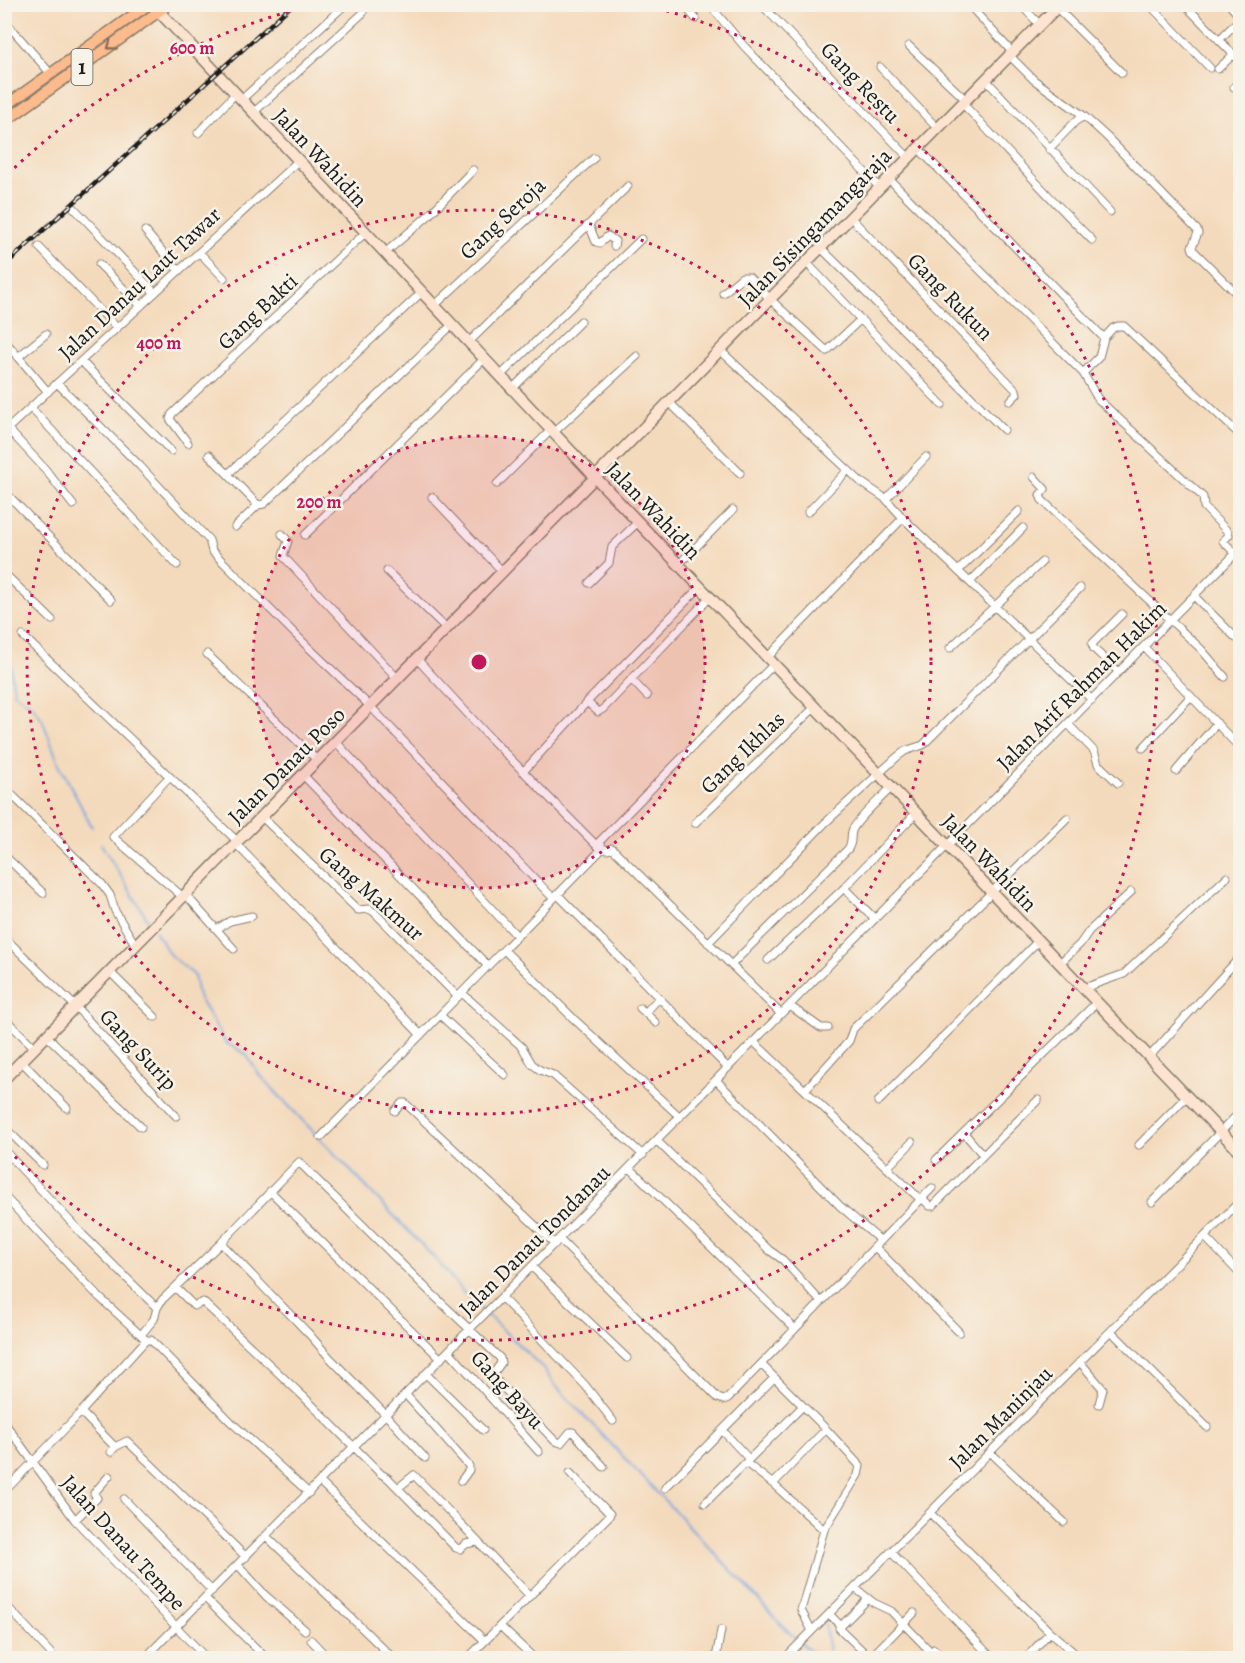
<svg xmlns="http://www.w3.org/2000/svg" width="1245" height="1663" font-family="Alegreya,serif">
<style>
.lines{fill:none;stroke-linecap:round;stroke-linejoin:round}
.stream{stroke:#73a5de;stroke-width:2}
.street-casing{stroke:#887b6c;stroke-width:9}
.secondary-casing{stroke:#887b6c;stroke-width:13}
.primary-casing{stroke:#887b6c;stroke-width:13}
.street{stroke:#fff;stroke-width:7}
.secondary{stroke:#fde4d1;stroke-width:10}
.primary{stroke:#fbbb8d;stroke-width:10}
.rail-casing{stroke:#1c1c1c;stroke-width:4.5}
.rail{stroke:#f7f3e8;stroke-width:2;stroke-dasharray:7;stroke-linecap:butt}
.oneway{stroke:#8c6c54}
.ring{fill:none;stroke:#c2185b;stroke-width:3;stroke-dasharray:3 6}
.labels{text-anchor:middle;stroke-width:5;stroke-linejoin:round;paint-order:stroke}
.shield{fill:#f7f3e8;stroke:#5e5c59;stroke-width:1.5}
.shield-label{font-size:21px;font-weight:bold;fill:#1c1c1c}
.street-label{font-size:22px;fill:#1c1c1c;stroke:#f7f3e8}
.centre{fill:#c2185b;stroke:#f7f3e8;stroke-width:3}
.ring-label{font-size:18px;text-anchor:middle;font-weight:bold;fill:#c2185b;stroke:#f7f3e8;stroke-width:5;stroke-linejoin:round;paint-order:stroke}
</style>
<rect width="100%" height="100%" fill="#f7f3e8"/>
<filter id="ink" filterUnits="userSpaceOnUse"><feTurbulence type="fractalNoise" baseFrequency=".0167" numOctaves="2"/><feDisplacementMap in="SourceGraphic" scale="12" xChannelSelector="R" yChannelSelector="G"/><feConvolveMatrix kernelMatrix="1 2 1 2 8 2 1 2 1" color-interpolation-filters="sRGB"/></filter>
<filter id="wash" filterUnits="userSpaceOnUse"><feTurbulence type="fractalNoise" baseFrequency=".008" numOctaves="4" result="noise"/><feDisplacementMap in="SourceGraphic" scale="24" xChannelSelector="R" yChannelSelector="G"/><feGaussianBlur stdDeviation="1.35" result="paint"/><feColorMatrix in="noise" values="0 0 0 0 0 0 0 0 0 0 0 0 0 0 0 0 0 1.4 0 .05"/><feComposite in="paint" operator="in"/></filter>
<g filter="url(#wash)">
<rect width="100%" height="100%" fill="#f4dabc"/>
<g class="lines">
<path class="stream" d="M 4,657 L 10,662 L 14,693 L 33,706 L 42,719 L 59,764 L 92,827
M 101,844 L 150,923
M 155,931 L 170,955 L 194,975 L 198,997 L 226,1043 L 246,1054 L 258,1073 L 284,1101 L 440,1264 L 463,1292 L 545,1370 L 553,1383 L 748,1588 C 771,1614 792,1639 820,1658
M 825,1625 L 830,1658"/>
</g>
</g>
<g filter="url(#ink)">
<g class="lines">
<g class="street-casing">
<path id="street" d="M 683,4 L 696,19
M 709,4 L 743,45 L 880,188
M 761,4 L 909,158
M 968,4 L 1013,53
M 1020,4 L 1040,25
M 1149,4 L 1210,68
M 1184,4 L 1240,61
M 1229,4 L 1240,17
M 1057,8 L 1122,73
M 4,20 L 51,74
M 1219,40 L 1240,19
M 909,46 L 966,100
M 1010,56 L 1034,80 L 1084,116
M 880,67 L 938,129
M 1218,69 L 1234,54
M 986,80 L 1110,212
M 1234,87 L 1240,81
M 4,91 L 13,101
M 241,100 L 346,4
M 963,104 C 1006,149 1047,196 1092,240
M 253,113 L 363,13
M 198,133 L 235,94
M 919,149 L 1104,338
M 1049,149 L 1076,121 L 1084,116 L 1107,137 L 1197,230 L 1198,233 L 1192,247 L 1193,250 L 1240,297
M 889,179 L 1083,373 L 1098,399 L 1203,497 L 1204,507 L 1228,532 L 1229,535 L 1223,541 L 1236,554
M 74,208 L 155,293
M 851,218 L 1016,390 L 1017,394 L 1010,401
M 589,225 L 596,242 L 600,243 L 608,236 L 615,241 L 614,246
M 145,231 L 179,271
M 39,247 L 117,328
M 821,248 L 1004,430
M 199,252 L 224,278
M 385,253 L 428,216 L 473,170
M 807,263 L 942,405
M 99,264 L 141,306
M 723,293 L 742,277 L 749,277 L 771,300 L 827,351 L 861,319
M 434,306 L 594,158
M 4,340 L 48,392
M 469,342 L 628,186
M 721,351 L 861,482 L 886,499 L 903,518 L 1092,700
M 18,357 L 46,334
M 81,361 L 171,451
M 1083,373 L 1099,357 L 1104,338 L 1113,328 L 1118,326 L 1124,326 L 1240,435
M 500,376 L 641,239
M 57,383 L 140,466 L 209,540 L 212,551 L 306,645 L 371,707 L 553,898
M 512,389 L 581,321
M 670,403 L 740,473
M 31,408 L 177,565
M 8,429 L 45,469 L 73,505
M 4,432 L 298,161
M 553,433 L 637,356
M 188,443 L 170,419 L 172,414 L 365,233
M 209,455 L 258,505
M 229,473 L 422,292
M 1034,477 L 1045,489 L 1040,495 L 1042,500 L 1201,649 L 1225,677
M 497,484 L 551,430
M 4,491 L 111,600
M 432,497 L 503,572
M 886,499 L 926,457
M 808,512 L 848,470
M 235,527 L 258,505 L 264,504 L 452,325
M 282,534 L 288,541 L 283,556 L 398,679
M 305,535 L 484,359
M 679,564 L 733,510
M 387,571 L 447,629
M 958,571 L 1019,511
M 4,573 L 52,620
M 970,582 L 1023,528
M 589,583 L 609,563 L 612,547 L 638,522
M 1194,596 L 1236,638
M 23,636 L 238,842
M 1144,647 L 1240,748
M 950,648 L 1042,562
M 207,654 L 318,761
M 768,657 L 903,518
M 417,659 L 491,739 L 599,848
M 1119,672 L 1094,649 L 1092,644 L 1122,614
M 631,679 L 647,696
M 587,702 L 598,712 L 603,709 L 710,597
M 1068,724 L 1094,751 L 1098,764 L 1118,783
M 336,742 L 517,936
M 1143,748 L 1191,696
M 1176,771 L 1217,723
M 523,772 L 587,702 L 700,587
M 303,775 L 488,966
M 169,777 L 113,837 L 183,897
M 4,787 L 102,884 L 110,895 L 115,911 L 136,946
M 262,817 L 358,910 L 369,909 L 374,912 L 458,997
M 695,823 L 815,707
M 236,844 L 421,1035
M 603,848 L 607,850 L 612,848 L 781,1014
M 4,855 L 43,893
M 844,888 L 875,919
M 557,894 L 728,1068
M 186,895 L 234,949
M 217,929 L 230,921 L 252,916
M 4,937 L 76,1007 L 176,1116
M 708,943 L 824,824 L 897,757 L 905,751 L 923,745 L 1080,588
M 504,950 L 575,1020 L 680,1117
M 768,960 L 844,888 L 916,813
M 1060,963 L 1080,944 L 1089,931 L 1131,892
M 731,965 L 848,849 C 853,841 850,839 852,831 C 855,821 884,795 892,787
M 110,972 L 155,1017
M 1084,988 L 1124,974 L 1227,877
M 462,993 L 522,1047 L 532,1064 L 540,1070 L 553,1075 L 643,1155
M 790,1006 L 821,1028 L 828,1028
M 640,1008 L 656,1023
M 645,1013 L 659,998
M 440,1015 L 505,1075
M 4,1018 L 35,1048
M 47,1036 L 141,1127
M 754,1042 L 921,1200
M 1149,1057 L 1240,957
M 22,1062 L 67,1108
M 716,1080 L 840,1206 L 881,1241
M 805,1090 L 849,1041 L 853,1029 L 1067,818
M 878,1102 L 1038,941
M 395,1111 L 402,1103 L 405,1103 L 555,1244
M 4,1127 L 43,1165
M 964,1133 L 983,1155
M 321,1137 L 603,848 L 598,843 L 774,664
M 657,1141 L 769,1250 L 783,1260 L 821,1302
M 1139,1145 L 1187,1096
M 4,1150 L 83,1235 L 157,1308
M 936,1160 L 1097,1002
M 630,1168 L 795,1329
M 887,1168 L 912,1142
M 270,1191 L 441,1359
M 4,1196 L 99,1297 L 144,1338
M 922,1198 L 930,1206 L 933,1206 L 1038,1100
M 1152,1202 L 1240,1112
M 1205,1237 L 1240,1274
M 559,1239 L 718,1398 L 724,1400 L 728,1398 L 932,1188
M 221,1243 L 309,1334 L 330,1358 L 386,1415 L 425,1458
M 875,1247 L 959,1332
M 532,1267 L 627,1358
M 176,1288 L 194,1306 L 203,1302 L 304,1397 L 381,1474 L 388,1478 L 456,1548 L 460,1549 L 466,1544 L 477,1542
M 502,1298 L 585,1385 L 613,1421
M 1111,1331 L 1207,1427
M 141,1335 L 154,1319 L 157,1308 L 162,1300 L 221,1243 L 299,1162 L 430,1292 L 500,1358 L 501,1363 L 493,1374 L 495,1379 L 555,1441 L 561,1443 L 570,1432 L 573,1432 L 604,1467
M 449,1351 L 539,1452
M 1080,1362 L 1103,1389 L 1099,1404
M 761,1364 L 826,1429 L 860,1466 L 858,1475 L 824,1530 L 801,1610 L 812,1631
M 426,1374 L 483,1430
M 406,1395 L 469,1466 L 469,1470 L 461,1481
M 81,1412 L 115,1447
M 4,1422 L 75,1520 L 206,1658
M 723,1431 L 749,1459
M 111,1452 L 115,1447 L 127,1441 L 246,1557
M 990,1452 L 1064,1522
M 746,1463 L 773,1484 L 824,1530
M 320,1482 L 485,1641
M 773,1484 L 826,1429
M 398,1488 L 414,1475 L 530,1596
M 665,1488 L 774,1378
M 4,1492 L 81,1412 L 146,1340 L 151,1340 L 231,1422 L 309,1493
M 124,1499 L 212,1591
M 705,1503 L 803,1406
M 930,1513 L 1050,1632 L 1080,1658
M 75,1520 L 97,1498 L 94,1493 L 109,1476
M 266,1536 L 393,1658
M 891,1552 L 992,1658
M 238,1565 L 266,1596 L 305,1630
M 855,1588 L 874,1603 L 891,1611 L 931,1652
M 205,1598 L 266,1658
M 868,1599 L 839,1628 L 870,1658
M 4,1603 L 55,1658
M 829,1614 L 841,1626
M 500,1626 L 534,1658
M 311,1640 L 328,1658
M 145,1658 L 1240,549
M 468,1658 L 609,1516 L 610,1514 L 570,1473
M 716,1658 L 721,1630
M 785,1658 L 1240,1201
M 870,1658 L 914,1613
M 924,1658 L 934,1649 L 944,1658
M 1026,1658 L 1050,1632"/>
</g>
<g class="secondary-casing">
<path id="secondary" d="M 152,4 L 596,478 L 1240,1152
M 4,1079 L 1060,4"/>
</g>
<g class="primary-casing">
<path id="primary" d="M 4,107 L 149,4
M 4,122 L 169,4"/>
</g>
<use href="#street" class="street"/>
<use href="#secondary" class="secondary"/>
<use href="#primary" class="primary"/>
<g class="rail-casing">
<path id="rail" d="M 4,266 L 293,4"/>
</g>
<use href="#rail" class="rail"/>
</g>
<defs><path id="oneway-chevron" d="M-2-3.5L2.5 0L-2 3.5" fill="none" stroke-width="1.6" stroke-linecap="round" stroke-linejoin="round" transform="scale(1.5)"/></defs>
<use class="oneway" href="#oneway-chevron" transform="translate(111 46) rotate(144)"/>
</g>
<circle cx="479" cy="662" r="226" fill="#c2185b" fill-opacity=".12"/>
<g class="ring">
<circle cx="479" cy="662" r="226"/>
<circle cx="479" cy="662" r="452"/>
<path d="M8 174A678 678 0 0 1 309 6M649 6A678 678 0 1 1 8 1150"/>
</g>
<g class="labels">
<rect class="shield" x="71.5" y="49" width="21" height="36" rx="4.5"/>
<g class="shield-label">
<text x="82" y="74">1</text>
</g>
<g class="street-label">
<text transform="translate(861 82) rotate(46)" y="8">Gang Restu</text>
<text transform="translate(321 157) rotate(47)" y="8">Jalan Wahidin</text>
<text transform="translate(502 218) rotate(-43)" y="8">Gang Seroja</text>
<text transform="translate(814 227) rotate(-46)" y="8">Jalan Sisingamangaraja</text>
<text transform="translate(139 283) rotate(-43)" y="8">Jalan Danau Laut Tawar</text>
<text transform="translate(951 296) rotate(46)" y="8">Gang Rukun</text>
<text transform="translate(257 311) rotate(-43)" y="8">Gang Bakti</text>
<text transform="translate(654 510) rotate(46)" y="8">Jalan Wahidin</text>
<text transform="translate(1081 685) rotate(-45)" y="8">Jalan Arif Rahman Hakim</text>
<text transform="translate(742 752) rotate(-44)" y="8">Gang Ikhlas</text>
<text transform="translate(286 765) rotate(-45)" y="8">Jalan Danau Poso</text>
<text transform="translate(990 862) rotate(46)" y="8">Jalan Wahidin</text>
<text transform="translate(372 893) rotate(41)" y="8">Gang Makmur</text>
<text transform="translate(139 1049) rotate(47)" y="8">Gang Surip</text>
<text transform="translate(534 1240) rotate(-45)" y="8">Jalan Danau Tondanau</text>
<text transform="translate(508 1389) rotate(48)" y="8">Gang Bayu</text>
<text transform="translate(1000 1417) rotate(-45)" y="8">Jalan Maninjau</text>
<text transform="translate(124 1542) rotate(48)" y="8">Jalan Danau Tempe</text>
</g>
</g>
<circle cx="479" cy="662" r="9" class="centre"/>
<g class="ring-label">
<text x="192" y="54">600 m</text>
<text x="159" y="349">400 m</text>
<text x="319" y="508">200 m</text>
</g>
<rect width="1245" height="1663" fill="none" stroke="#f7f3e8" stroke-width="24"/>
</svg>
